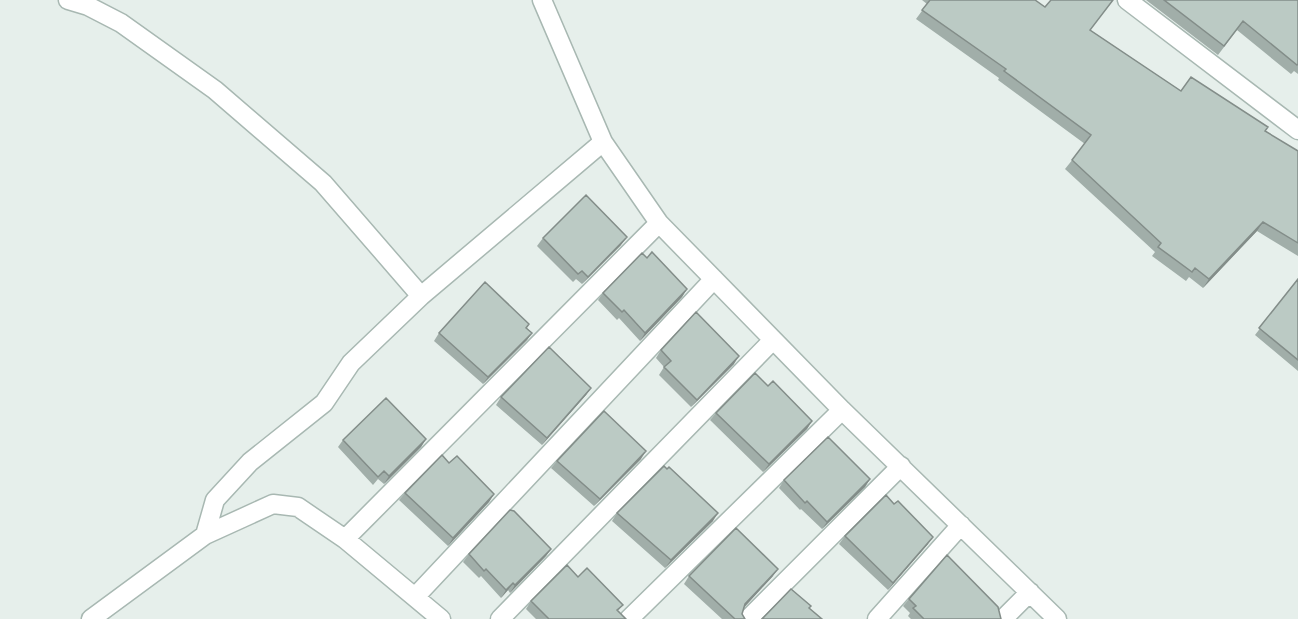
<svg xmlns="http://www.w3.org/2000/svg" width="1298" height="619" font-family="Rubik,sans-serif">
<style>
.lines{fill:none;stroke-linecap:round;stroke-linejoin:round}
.street-casing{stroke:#a8b8b2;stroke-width:21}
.street{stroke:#fff;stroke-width:18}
.wall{fill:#a1aea9}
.shaded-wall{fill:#838d89}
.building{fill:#bbcac4;stroke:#838d89;stroke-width:1.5}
</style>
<rect width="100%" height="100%" fill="#e6efeb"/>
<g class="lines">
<g class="street-casing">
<path id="street" d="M 68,0 L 88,6 L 121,23 L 215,90 L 323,183 L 421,296
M 542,0 L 603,142 L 659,223 L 842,410 L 1057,619
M 1127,0 L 1298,130
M 205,535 L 215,500 L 250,462 L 324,403 L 351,363 L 421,296 L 603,142
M 345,539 L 659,223
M 415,597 L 714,279
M 91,619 L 205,535 L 273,504 L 298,507 L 345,539 L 441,619
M 500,619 L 773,340
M 629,619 L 842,410
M 748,619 L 901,466
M 877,619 L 961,525
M 1003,619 L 1030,592"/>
</g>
<use href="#street" class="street"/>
</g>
<path class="wall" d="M 922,0 L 1035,0 L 1045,7 L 1090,30 L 1181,91 L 1265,131 L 1298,151 L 1298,256 L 1257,231 L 1203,288 L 1189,277 L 1186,281 L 1152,256 L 1155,252 L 1065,169 L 1085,144 L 998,80 L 999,78 L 916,19 L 927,4 Z
M 1146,0 L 1298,0 L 1298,74 L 1294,71 L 1291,74 L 1237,30 L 1218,55 Z
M 543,238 L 621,245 L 582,284 L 576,279 L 573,282 L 537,246 Z
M 647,258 L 687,289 L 682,297 L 640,341 L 619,318 L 617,320 L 598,300 L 603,293 Z
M 1298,279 L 1298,371 L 1255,335 Z
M 527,328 L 532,333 L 527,340 L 483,384 L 434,341 L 439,333 Z
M 661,350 L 734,364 L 691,407 L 659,375 L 664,367 L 656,358 Z
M 768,386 L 812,421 L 807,429 L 763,472 L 710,420 L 716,413 Z
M 591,388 L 586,395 L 542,445 L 496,405 L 501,397 Z
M 426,439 L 421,447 L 384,484 L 378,479 L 373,485 L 338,447 L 343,440 Z
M 641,459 L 594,506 L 551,468 L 557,461 Z
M 449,463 L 494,494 L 489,502 L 448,546 L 399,500 L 405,493 Z
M 870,479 L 865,487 L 822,529 L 801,509 L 800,510 L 779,488 L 784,480 Z
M 617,513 L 713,521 L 665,568 L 612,521 Z
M 845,536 L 928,544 L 888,590 L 839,544 Z
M 551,549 L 546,556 L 510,593 L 508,590 L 501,598 L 481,576 L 479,578 L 463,562 L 469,554 Z
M 689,576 L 773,576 L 744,607 L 742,614 L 745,619 L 722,619 L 684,584 Z
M 578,577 L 623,605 L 618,611 L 626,619 L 536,619 L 526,609 L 531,601 Z
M 909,599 L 1001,619 L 911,619 L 908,616 L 910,613 L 903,606 Z"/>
<path class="shaded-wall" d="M 1263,222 L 1257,231 L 1203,288 L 1209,279 Z
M 627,237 L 621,245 L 582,284 L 588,277 Z
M 687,289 L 682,297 L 640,341 L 645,333 Z
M 532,333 L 527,340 L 483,384 L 488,377 Z
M 739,356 L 734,364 L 691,407 L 697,400 Z
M 591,388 L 586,395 L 542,445 L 547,438 Z
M 812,421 L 807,429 L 763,472 L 769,464 Z
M 426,439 L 421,447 L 384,484 L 389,476 Z
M 646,451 L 641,459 L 594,506 L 600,499 Z
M 870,479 L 865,487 L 822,529 L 827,522 Z
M 494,494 L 489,502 L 448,546 L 453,538 Z
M 718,513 L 713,521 L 665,568 L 671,560 Z
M 933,537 L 928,544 L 888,590 L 893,583 Z
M 551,549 L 546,556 L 510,593 L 515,585 Z
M 778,569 L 773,576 L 740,612 L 745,604 Z
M 513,583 L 508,590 L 501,598 L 506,590 Z"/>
<path class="building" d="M 930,0 L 1035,0 L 1045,7 L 1051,0 L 1113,0 L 1090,30 L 1181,91 L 1191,77 L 1268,127 L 1265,131 L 1298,151 L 1298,243 L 1263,222 L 1209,279 L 1195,268 L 1192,272 L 1158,247 L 1161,243 L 1072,160 L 1091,135 L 1004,71 L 1006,69 L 922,10 Z
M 1164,0 L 1298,0 L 1298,64 L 1297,65 L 1243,21 L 1224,46 Z
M 586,195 L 627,237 L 588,277 L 582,271 L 578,274 L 543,238 Z
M 652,252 L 687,289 L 645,333 L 624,310 L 622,312 L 603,293 L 642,253 L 647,258 Z
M 1298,279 L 1298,360 L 1259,328 Z
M 485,282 L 529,324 L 526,328 L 532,333 L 488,377 L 439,333 Z
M 696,312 L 739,356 L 697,400 L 664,367 L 671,361 L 661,350 Z
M 549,347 L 591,388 L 547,438 L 501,397 Z
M 755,373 L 768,386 L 773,381 L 812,421 L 769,464 L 716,413 Z
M 386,398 L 426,439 L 389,476 L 384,471 L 378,477 L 343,440 Z
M 604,411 L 646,451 L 600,499 L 557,461 Z
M 828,437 L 870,479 L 827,522 L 807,501 L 805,503 L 784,480 Z
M 442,455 L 449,463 L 457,456 L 494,494 L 453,538 L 405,493 Z
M 664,466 L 667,469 L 669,467 L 718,513 L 671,560 L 617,513 Z
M 886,495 L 894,504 L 898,501 L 933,537 L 893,583 L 845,536 Z
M 510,510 L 514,511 L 551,549 L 515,585 L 513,583 L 506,590 L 486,569 L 484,571 L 469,554 Z
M 736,528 L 778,569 L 745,604 L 742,614 L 745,619 L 735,619 L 689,576 Z
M 947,555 L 998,607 L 1001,619 L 924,619 L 913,608 L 916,606 L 909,599 Z
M 567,565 L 578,577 L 587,568 L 623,605 L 617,610 L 626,619 L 549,619 L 531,601 Z
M 791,589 L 811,606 L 809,608 L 822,619 L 762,619 Z"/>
</svg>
